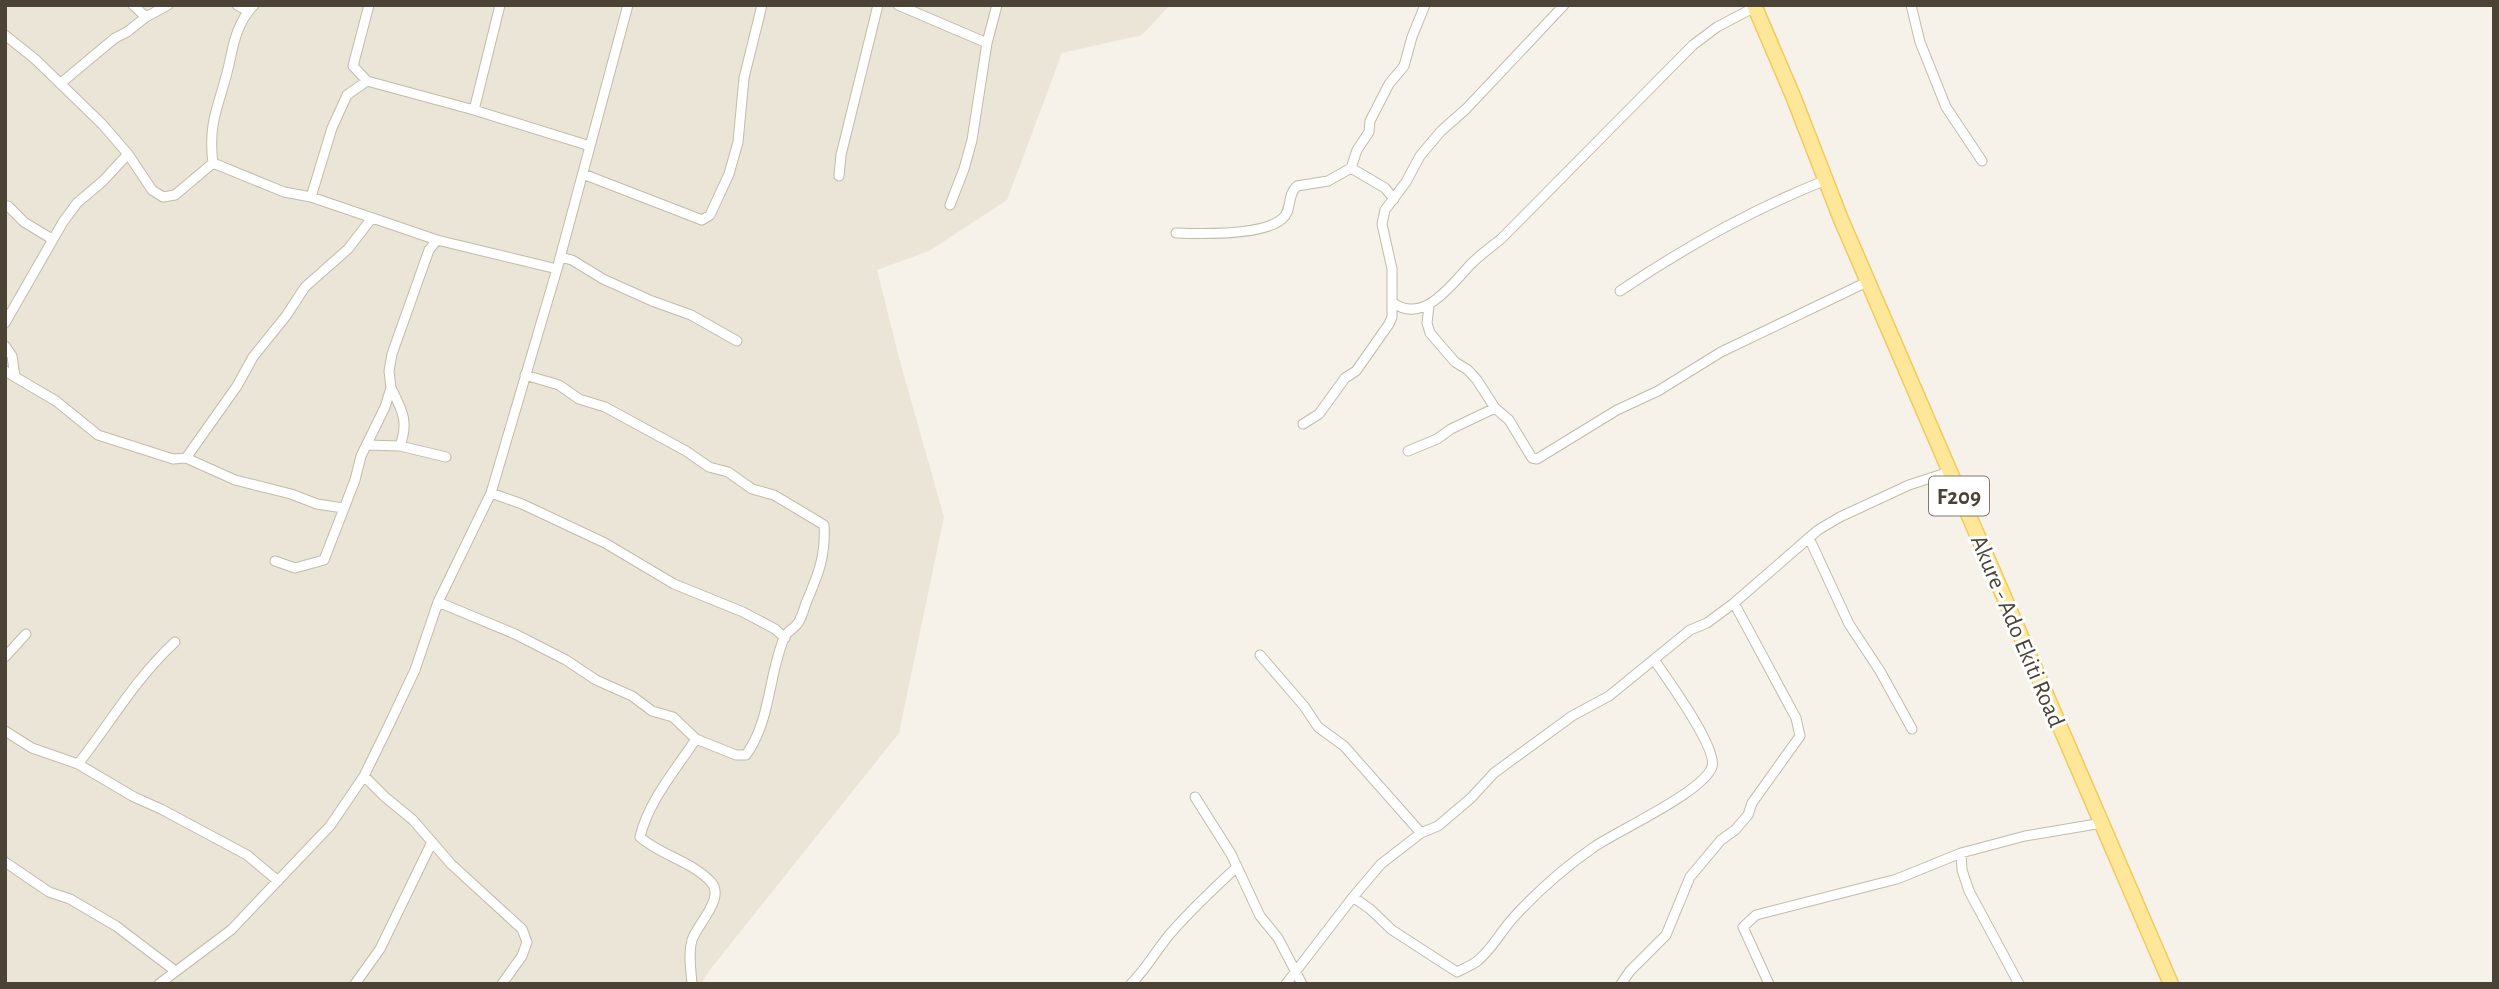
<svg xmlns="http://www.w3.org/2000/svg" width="2499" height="989" font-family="'Alegreya Sans',sans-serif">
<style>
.residential{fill:#eae5d6}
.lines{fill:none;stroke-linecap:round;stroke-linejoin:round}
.street-casing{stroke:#c2bbaa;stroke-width:11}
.primary-casing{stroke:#efcb5e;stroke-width:17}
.street{stroke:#fff;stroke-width:9}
.primary{stroke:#ffe799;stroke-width:14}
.labels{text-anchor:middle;stroke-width:6;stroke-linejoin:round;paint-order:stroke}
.shield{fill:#fff;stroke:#807b72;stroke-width:2}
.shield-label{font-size:23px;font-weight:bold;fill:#4a4336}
.street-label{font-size:24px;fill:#4a4336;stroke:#fff}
</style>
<rect width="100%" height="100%" fill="#f6f2e9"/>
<path class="residential" d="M 5,5 L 1170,5 L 1142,35 L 1062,53 L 1007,200 L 929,251 L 877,270 L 899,358 L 944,517 L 899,733 L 709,971 L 701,984 L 5,984 Z"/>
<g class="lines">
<g class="street-casing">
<path id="street" d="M 133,5 L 146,17
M 237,5 L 248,11
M 369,5 L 353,66 L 367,81 L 474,110 L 590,146
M 898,5 L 987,43
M 1564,5 L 1466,109 L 1441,131 L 1420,156 L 1406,182 L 1385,210 L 1382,224 L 1392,269 L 1392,302 C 1423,326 1452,284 1471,264 C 1480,255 1491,247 1501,239 L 1693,45 L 1717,27 L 1755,7
M 1911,5 L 1920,42 L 1946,107 L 1982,161
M 5,35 L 35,59 L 102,124 L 128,154 L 152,190 L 163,197 L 175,195 L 213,163
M 61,83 L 115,38 L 127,32 L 146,17 L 168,5
M 474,110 L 500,5
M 213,163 L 284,192 L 311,197 L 437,240 L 557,269
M 213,163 C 207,119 222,100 230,60 C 234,40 239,20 254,5
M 1351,168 L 1357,150 L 1369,132 L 1370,121 L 1389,84 L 1404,66 L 1412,37 L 1425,5
M 583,174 L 702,220 L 710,215 L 729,174 L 738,142 L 744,78 L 762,5
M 839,176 L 841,155 L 878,5
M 311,197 L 332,128 L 347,95 L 367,81
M 950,205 L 964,169 L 972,140 L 987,43 L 997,5
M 8,206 L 24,222 L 52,239
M 1176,233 C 1201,234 1262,236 1282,219 C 1293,210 1286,196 1297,186 L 1328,181 L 1351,168 L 1385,188 L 1394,199
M 560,257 L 572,260 L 603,279 L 652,301 L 691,315 L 737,341
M 1620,291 C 1685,247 1753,209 1826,180
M 1429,306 L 1427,323 L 1430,333 L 1455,362 L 1468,370 L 1477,380 L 1495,408 L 1509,420 L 1532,458 L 1537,459 L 1617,410 L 1658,391 L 1721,352 L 1869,281
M 5,323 L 63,222 L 77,203 L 103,181 L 128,154
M 5,346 L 12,356 L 15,377
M 5,371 L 56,401 L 98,435 L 173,459 L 186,458 L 237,386 L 253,357 L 286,316 L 305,287 L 348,249 L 372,218
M 391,388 C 402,410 409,421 400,446
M 1303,424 L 1319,414 L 1345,378 L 1356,371 L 1389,324 L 1392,317 L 1392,302
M 368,445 L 400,446 L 446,457
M 1408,451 L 1437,439 L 1451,429 L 1495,408
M 186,458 L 235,480 L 291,494 L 317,504 L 343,508
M 491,493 L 522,504 L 605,543 L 674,584 L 743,612 L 775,629 L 785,638
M 1809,538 L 1849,624 L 1880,671 L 1912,729
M 275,561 L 295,568 L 324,560 L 355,480 L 361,456 L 385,407 L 391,388 L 389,371 L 392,354 L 429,250 L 437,240
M 438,602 L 515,634 L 566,660 L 596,680 L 632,696 L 652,711 L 673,717 L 696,739 L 736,755 L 746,755 C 771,720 768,677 784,638 C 787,631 794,629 798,623 C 802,617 804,609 806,603 C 818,575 826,556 824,525 L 774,495 L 752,489 L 728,472 L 709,467 L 686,451 L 605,407 L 579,399 L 559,385 L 525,375
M 1260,655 L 1304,706 L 1318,727 L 1344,746 L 1421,833
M 5,657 L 26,634
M 5,731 L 32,748 L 78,764 L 134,797 L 161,809 L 247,855 L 278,881
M 78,764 C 111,722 135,679 175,642
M 364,776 L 385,797 L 413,820 L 451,864 L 522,929 L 527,942 L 522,956 L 502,984
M 1195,797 L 1231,854 L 1260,916 L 1278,938 L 1302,984
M 1961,853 L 1962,870 L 1969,891 L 2019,984
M 5,862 L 49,892 L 70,899 L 116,926 L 174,970
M 1353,897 L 1370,909 L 1392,930 L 1457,972 C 1463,969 1470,966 1476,962 C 1491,951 1501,931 1514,917 C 1537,892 1565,867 1594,847 C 1619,830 1703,792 1712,767 C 1718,748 1667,679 1655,661
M 159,984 L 231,930 L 330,826 L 364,776 L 388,727 L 415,670 L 438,602 L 491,493 L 557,269 L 628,5
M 355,984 L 380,949 L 432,842
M 692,984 C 691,969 688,954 692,940 C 697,924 727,897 710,881 C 691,861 660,855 640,837 C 648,802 676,769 696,739
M 1131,984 C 1146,969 1156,951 1169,935 C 1190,911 1213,889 1237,867
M 1286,984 L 1353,897 L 1381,864 L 1421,833 L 1438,826 L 1471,798 L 1494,773 L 1572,716 L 1609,696 L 1690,630 L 1707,623 L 1734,603 L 1818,530 L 1840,517 L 1909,485 L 1949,472
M 1621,984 L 1630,971 L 1666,935 L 1690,877 L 1721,840 L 1735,830 L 1748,815 L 1752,803 L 1800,736 L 1796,718 L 1734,603
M 1769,984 L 1743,927 L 1756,915 L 1897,879 L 1961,853 L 2025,836 L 2102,823"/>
</g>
<g class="primary-casing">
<path id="primary" d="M 1754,5 L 1793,96 L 1840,217 L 2171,984"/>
</g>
<use href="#street" class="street"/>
<use href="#primary" class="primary"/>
</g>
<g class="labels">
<rect class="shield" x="1929" y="476.5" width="60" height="39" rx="5"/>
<g class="shield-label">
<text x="1959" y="504">F209</text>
</g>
<g class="street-label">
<text transform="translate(2018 631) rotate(67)" y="8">Akure - Ado Ekiti Road</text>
</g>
</g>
<rect width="2499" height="989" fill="none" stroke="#4a4336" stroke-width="14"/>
</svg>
